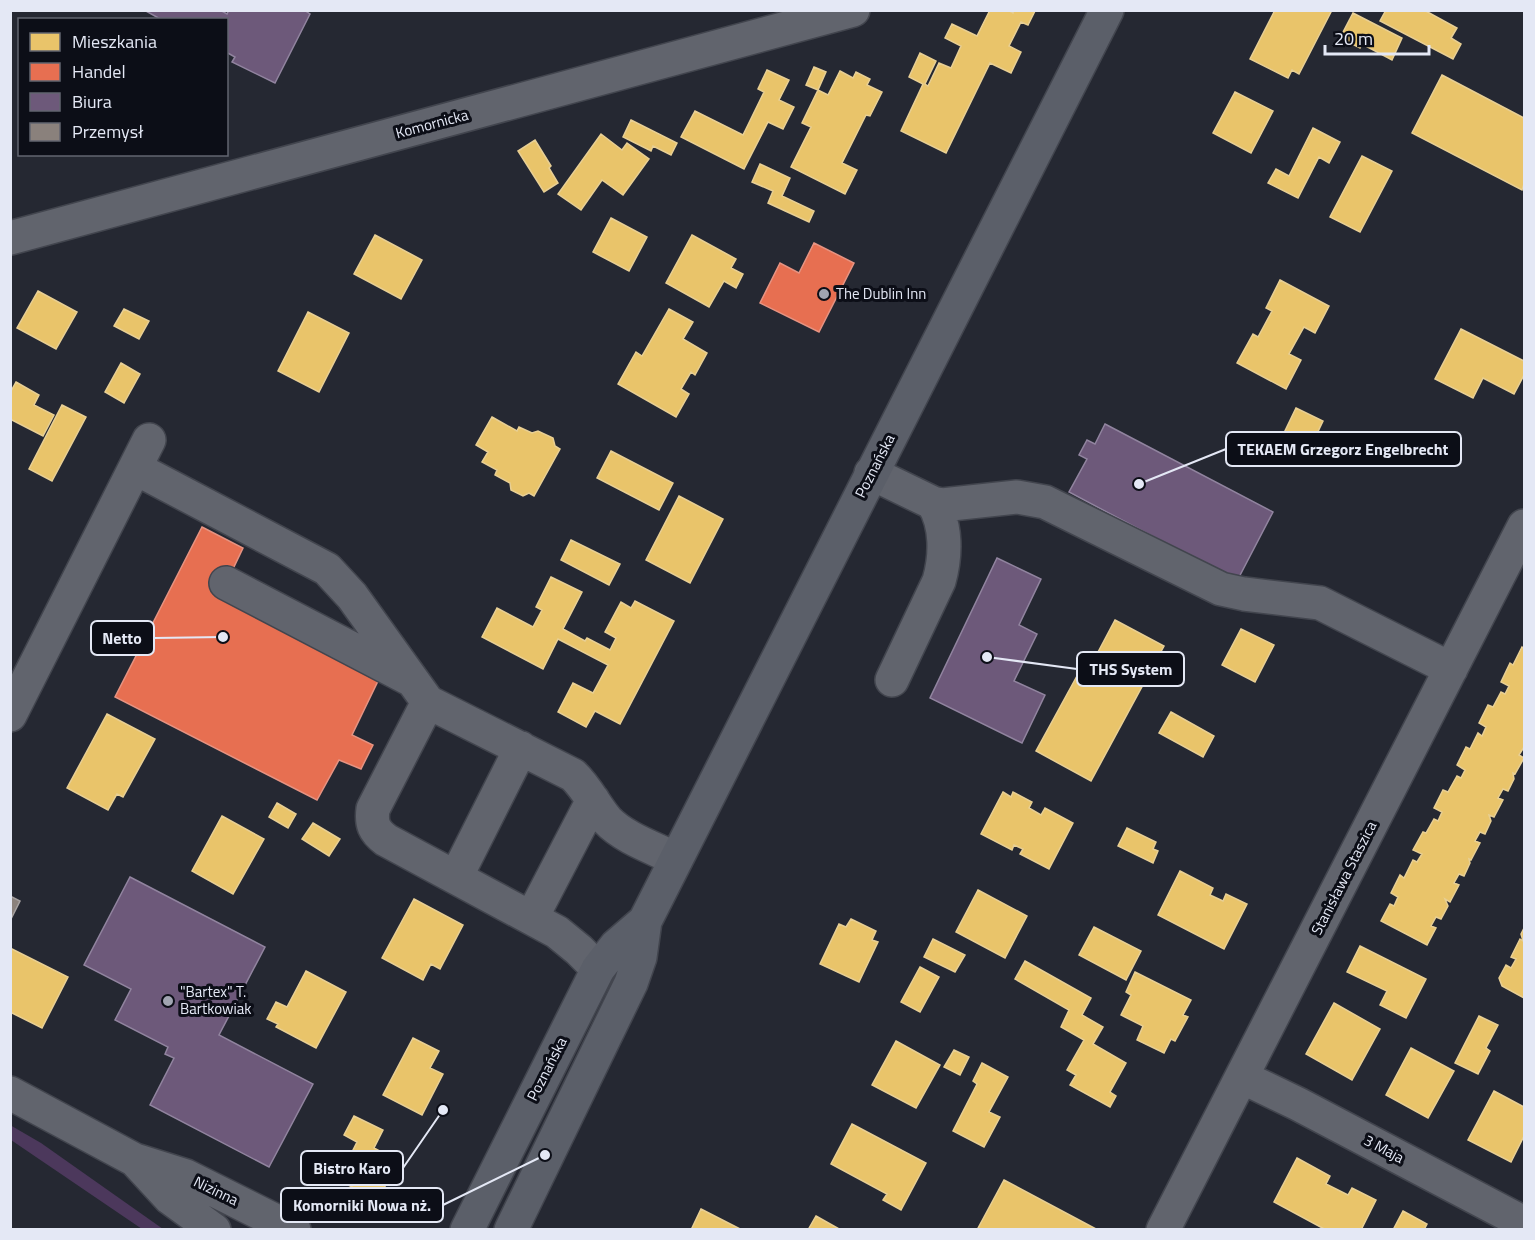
<svg xmlns="http://www.w3.org/2000/svg" width="1535" height="1240" font-family="'Titillium Web',sans-serif">
<style>
.green{fill:#4c385c}
.homes{fill:#e9c46a;stroke:#e8cf94;stroke-width:1.5}
.shops{fill:#e76f51;stroke:#e69382;stroke-width:1.5}
.offices{fill:#6d597a;stroke:#91849f;stroke-width:1.5}
.industry{fill:#8a817c;stroke:#a5a0a0;stroke-width:1.5}
.lines{fill:none;stroke-linecap:round;stroke-linejoin:round}
.minor-casing{stroke:#42454e;stroke-width:36}
.major-casing{stroke:#42454e;stroke-width:36}
.minor{stroke:#61646d;stroke-width:33}
.major{stroke:#5b5f69;stroke-width:33}
.poi-dot{fill:#a1a5b1;stroke:#0c0e17;stroke-width:2}
.labels{text-anchor:middle;stroke-width:6;stroke-linejoin:round;paint-order:stroke}
.street-label{font-size:15px;fill:#e4e8f5;stroke:#0c0e17}
.poi-label{font-size:15px;fill:#e4e8f5;stroke:#0c0e17;text-anchor:start}
.leader{fill:none;stroke:#e4e8f5;stroke-width:2}
.callout-dot{fill:#e4e8f5;stroke:#0c0e17;stroke-width:2}
.callout{fill:#0c0e17;stroke:#e4e8f5;stroke-width:2}
.callout-label{font-size:16px;text-anchor:middle;font-weight:bold;fill:#e4e8f5}
</style>
<rect width="100%" height="100%" fill="#252832"/>
<path class="green" d="M 10,1125 L 41,1143 L 163,1229 L 142,1229 L 11,1140 Z"/>
<path class="homes" d="M 990,10 L 1008,10 L 1013,13 L 1014,10 L 1035,11 L 1028,25 L 1021,22 L 1009,46 L 1021,52 L 1011,73 L 990,63 L 946,153 L 901,131 L 923,84 L 909,77 L 920,53 L 936,61 L 925,84 L 928,86 L 939,63 L 951,68 L 961,46 L 945,38 L 952,24 L 977,36 Z
M 1275,10 L 1332,10 L 1299,74 L 1292,70 L 1288,78 L 1250,59 Z
M 1386,10 L 1424,10 L 1457,28 L 1451,38 L 1461,44 L 1453,59 L 1380,21 Z
M 1353,13 L 1402,38 L 1392,60 L 1362,44 L 1360,48 L 1340,38 Z
M 814,67 L 826,72 L 818,90 L 806,85 Z
M 767,70 L 789,80 L 779,100 L 794,107 L 783,129 L 768,122 L 744,169 L 681,137 L 695,111 L 743,135 L 764,92 L 758,89 Z
M 840,71 L 853,78 L 856,72 L 870,79 L 867,85 L 882,92 L 870,116 L 866,115 L 842,163 L 857,170 L 845,194 L 791,167 L 811,127 L 802,123 L 818,90 L 828,95 Z
M 1442,75 L 1524,118 L 1524,184 L 1522,190 L 1412,133 Z
M 1235,92 L 1273,111 L 1251,153 L 1213,133 Z
M 631,120 L 677,143 L 671,155 L 653,146 L 651,151 L 623,137 Z
M 1313,128 L 1340,142 L 1329,163 L 1319,157 L 1298,198 L 1268,183 L 1276,169 L 1289,176 Z
M 601,134 L 622,150 L 627,143 L 649,159 L 623,195 L 602,180 L 581,210 L 558,194 Z
M 535,140 L 551,166 L 549,168 L 558,183 L 544,192 L 518,151 Z
M 1362,156 L 1392,171 L 1360,232 L 1330,217 Z
M 760,164 L 790,178 L 782,196 L 814,211 L 809,222 L 768,203 L 773,191 L 752,182 Z
M 611,218 L 647,237 L 629,271 L 593,252 Z
M 375,235 L 422,260 L 401,299 L 354,274 Z
M 692,235 L 736,259 L 731,268 L 743,274 L 736,288 L 724,281 L 709,307 L 666,283 Z
M 1280,280 L 1329,306 L 1315,333 L 1304,327 L 1289,354 L 1301,360 L 1286,389 L 1237,363 L 1253,334 L 1258,337 L 1272,311 L 1266,308 Z
M 38,291 L 77,312 L 56,349 L 17,328 Z
M 124,309 L 149,321 L 139,339 L 114,326 Z
M 669,309 L 693,322 L 683,339 L 707,353 L 695,375 L 691,372 L 681,389 L 689,394 L 676,417 L 618,384 L 636,352 L 642,356 Z
M 308,312 L 349,333 L 319,392 L 278,371 Z
M 1461,329 L 1524,361 L 1524,375 L 1514,394 L 1483,378 L 1473,398 L 1435,379 Z
M 121,363 L 140,374 L 124,403 L 105,392 Z
M 16,382 L 39,395 L 34,405 L 54,415 L 43,436 L 10,419 L 10,393 Z
M 62,405 L 86,417 L 52,481 L 29,469 Z
M 1296,408 L 1323,421 L 1311,446 L 1284,433 Z
M 492,417 L 517,431 L 519,427 L 532,433 L 538,431 L 553,438 L 555,446 L 560,449 L 534,496 L 529,493 L 523,496 L 511,490 L 510,483 L 495,475 L 497,470 L 482,462 L 488,452 L 476,445 Z
M 611,451 L 673,483 L 659,510 L 597,478 Z
M 679,496 L 723,519 L 690,583 L 646,560 Z
M 571,540 L 620,564 L 609,585 L 561,560 Z
M 551,577 L 582,592 L 563,629 L 585,641 L 587,638 L 610,650 L 616,638 L 605,632 L 621,602 L 631,608 L 635,601 L 674,621 L 620,724 L 595,711 L 586,727 L 558,712 L 573,683 L 593,693 L 608,665 L 558,639 L 543,669 L 482,637 L 497,608 L 533,627 L 542,610 L 536,607 Z
M 1115,620 L 1164,646 L 1091,781 L 1036,751 L 1083,665 L 1089,669 Z
M 1241,629 L 1274,645 L 1255,682 L 1222,665 Z
M 1522,647 L 1524,649 L 1524,747 L 1519,755 L 1524,758 L 1515,774 L 1513,773 L 1514,779 L 1508,791 L 1503,789 L 1498,798 L 1503,800 L 1494,817 L 1489,815 L 1491,821 L 1485,834 L 1480,832 L 1475,841 L 1480,843 L 1471,860 L 1469,859 L 1470,863 L 1464,876 L 1459,874 L 1454,883 L 1459,885 L 1450,902 L 1445,899 L 1448,906 L 1441,919 L 1436,917 L 1431,926 L 1436,928 L 1427,945 L 1381,921 L 1390,904 L 1394,906 L 1398,897 L 1391,893 L 1400,875 L 1404,878 L 1413,860 L 1417,862 L 1422,854 L 1413,850 L 1423,832 L 1426,833 L 1434,819 L 1438,821 L 1442,812 L 1434,808 L 1443,790 L 1448,792 L 1457,776 L 1461,778 L 1465,770 L 1457,765 L 1466,747 L 1470,749 L 1478,733 L 1482,736 L 1486,727 L 1479,723 L 1488,705 L 1493,707 L 1501,692 L 1505,694 L 1509,686 L 1501,682 L 1510,663 L 1513,665 Z
M 1171,712 L 1214,736 L 1203,757 L 1159,733 Z
M 107,714 L 155,739 L 123,797 L 117,794 L 108,810 L 67,788 Z
M 1003,792 L 1011,797 L 1013,792 L 1032,802 L 1029,808 L 1041,815 L 1045,808 L 1073,823 L 1049,869 L 1020,854 L 1023,849 L 1014,845 L 1012,850 L 981,834 Z
M 277,803 L 296,814 L 288,828 L 269,817 Z
M 222,816 L 264,839 L 233,894 L 192,871 Z
M 313,823 L 340,839 L 329,856 L 302,839 Z
M 1127,828 L 1156,842 L 1153,849 L 1158,851 L 1153,863 L 1118,846 Z
M 1180,871 L 1213,888 L 1210,895 L 1223,901 L 1226,894 L 1247,904 L 1224,949 L 1158,915 Z
M 978,890 L 1027,916 L 1005,958 L 956,932 Z
M 414,899 L 463,925 L 440,969 L 431,964 L 423,980 L 382,958 Z
M 851,919 L 876,931 L 872,940 L 878,942 L 859,982 L 820,964 L 839,924 L 846,927 Z
M 1094,927 L 1141,951 L 1126,980 L 1079,955 Z
M 1524,928 L 1524,998 L 1502,986 L 1499,978 L 1506,965 L 1511,968 L 1516,959 L 1511,957 L 1520,939 L 1523,941 L 1521,934 Z
M 933,939 L 965,955 L 955,972 L 924,957 Z
M 1360,946 L 1426,979 L 1406,1018 L 1380,1005 L 1387,991 L 1347,972 Z
M 10,948 L 68,977 L 42,1028 L 10,1012 Z
M 1025,961 L 1091,998 L 1082,1015 L 1103,1027 L 1093,1044 L 1126,1063 L 1110,1092 L 1116,1096 L 1110,1107 L 1070,1085 L 1076,1075 L 1067,1070 L 1084,1040 L 1061,1027 L 1069,1010 L 1015,979 Z
M 920,967 L 939,977 L 920,1012 L 901,1002 Z
M 306,971 L 346,992 L 316,1048 L 276,1027 L 278,1024 L 267,1019 L 276,1002 L 287,1007 Z
M 1135,972 L 1191,1000 L 1183,1015 L 1188,1017 L 1175,1041 L 1171,1039 L 1164,1053 L 1137,1040 L 1143,1026 L 1121,1015 L 1131,995 L 1126,992 Z
M 1334,1003 L 1380,1029 L 1352,1080 L 1306,1054 Z
M 1479,1016 L 1498,1025 L 1486,1048 L 1490,1051 L 1478,1074 L 1455,1063 Z
M 413,1038 L 439,1051 L 430,1068 L 443,1074 L 422,1115 L 383,1095 Z
M 896,1041 L 940,1065 L 916,1108 L 872,1085 Z
M 1411,1048 L 1454,1071 L 1428,1118 L 1386,1095 Z
M 954,1050 L 969,1057 L 960,1075 L 944,1067 Z
M 982,1063 L 1008,1077 L 989,1112 L 1000,1117 L 984,1147 L 953,1131 L 977,1084 L 973,1081 Z
M 1494,1091 L 1524,1107 L 1524,1136 L 1511,1162 L 1468,1140 Z
M 354,1116 L 383,1130 L 374,1148 L 398,1161 L 378,1200 L 338,1180 L 357,1142 L 344,1135 Z
M 852,1124 L 926,1163 L 901,1210 L 883,1200 L 887,1194 L 831,1164 Z
M 1297,1158 L 1330,1176 L 1326,1184 L 1348,1195 L 1352,1188 L 1376,1200 L 1361,1230 L 1326,1230 L 1274,1202 Z
M 1004,1180 L 1096,1229 L 1095,1230 L 977,1230 Z
M 701,1209 L 742,1230 L 691,1230 Z
M 1403,1211 L 1427,1224 L 1425,1228 L 1428,1230 L 1393,1230 Z
M 816,1216 L 841,1230 L 808,1230 Z"/>
<path class="shops" d="M 814,243 L 854,263 L 819,332 L 760,303 L 780,263 L 799,273 Z
M 202,527 L 243,548 L 221,594 L 378,681 L 352,735 L 373,745 L 361,769 L 339,760 L 317,800 L 115,697 Z"/>
<path class="offices" d="M 144,10 L 220,10 L 227,14 L 229,10 L 304,10 L 310,14 L 275,83 L 232,62 L 235,57 L 226,52 L 226,20 L 162,20 Z
M 1105,424 L 1273,512 L 1237,581 L 1069,492 L 1087,459 L 1079,455 L 1087,440 L 1095,444 Z
M 997,558 L 1041,579 L 1019,625 L 1037,634 L 1014,681 L 1045,695 L 1022,743 L 930,698 Z
M 130,877 L 265,947 L 219,1035 L 313,1084 L 269,1167 L 150,1105 L 174,1058 L 165,1054 L 168,1047 L 115,1020 L 131,989 L 84,965 Z"/>
<path class="industry" d="M 10,896 L 20,901 L 10,921 Z"/>
<g class="lines">
<g class="minor-casing">
<path id="minor" d="M 10,238 L 853,10
M 135,468 L 327,569 L 352,596 L 428,702 L 573,775 C 587,788 595,806 607,820 C 624,838 654,848 676,859
M 871,473 L 933,503 L 942,505 L 1017,497 L 1045,502 L 1221,589 L 1244,594 L 1320,603 L 1451,669
M 226,583 L 408,678
M 892,680 L 939,581 C 946,556 947,526 933,503
M 428,702 L 373,809 C 371,824 374,831 386,840 L 557,932 L 579,950 L 598,969
M 10,715 L 149,440
M 456,877 L 521,748
M 532,917 L 593,800
M 1242,1077 L 1298,1104 L 1524,1223
M 10,1093 L 135,1160 L 186,1176 L 294,1230
M 135,1160 L 170,1198 L 214,1230
M 1163,1230 L 1524,526"/>
</g>
<g class="major-casing">
<path id="major" d="M 467,1230 L 598,969 L 616,946 L 645,921
M 511,1230 L 631,983 L 640,957 L 645,921 L 1107,10"/>
</g>
<use href="#minor" class="minor"/>
<use href="#major" class="major"/>
</g>
<g class="poi-dot">
<circle cx="824" cy="294" r="6"/>
<circle cx="168" cy="1001" r="6"/>
</g>
<g class="labels">
<g class="street-label">
<text transform="translate(432 124) rotate(-15)" y="5">Komornicka</text>
<text transform="translate(875 466) rotate(-63)" y="5">Poznańska</text>
<text transform="translate(1344 878) rotate(-63)" y="5">Stanisława Staszica</text>
<text transform="translate(547 1069) rotate(-63)" y="5">Poznańska</text>
<text transform="translate(1384 1149) rotate(28)" y="5">3 Maja</text>
<text transform="translate(216 1191) rotate(26)" y="5">Nizinna</text>
</g>
<g class="poi-label">
<text x="836" y="299">The Dublin Inn</text>
<text x="180" y="997">"Bartex" T.<tspan x="180" dy="17">Bartkowiak</tspan></text>
</g>
</g>
<path class="leader" d="M1139 484L1226 449M223 637L154 638M987 657L1077 669M443 1110L403 1168M545 1155L443 1205"/>
<g class="callout-dot">
<circle cx="1139" cy="484" r="6"/>
<circle cx="223" cy="637" r="6"/>
<circle cx="987" cy="657" r="6"/>
<circle cx="443" cy="1110" r="6"/>
<circle cx="545" cy="1155" r="6"/>
</g>
<g class="callout">
<rect x="1226" y="432" width="235" height="34" rx="6"/>
<rect x="91" y="621" width="63" height="34" rx="6"/>
<rect x="1077" y="652" width="107" height="34" rx="6"/>
<rect x="301" y="1151" width="102" height="34" rx="6"/>
<rect x="281" y="1188" width="162" height="34" rx="6"/>
</g>
<g class="callout-label">
<text x="1343" y="455">TEKAEM Grzegorz Engelbrecht</text>
<text x="122" y="644">Netto</text>
<text x="1131" y="675">THS System</text>
<text x="352" y="1174">Bistro Karo</text>
<text x="362" y="1211">Komorniki Nowa nż.</text>
</g>
<rect width="1535" height="1240" fill="none" stroke="#e4e8f5" stroke-width="24"/>
<rect x="18" y="18" width="210" height="138" fill="#0c0e17" stroke="#626570" stroke-width="1.5"/>
<rect x="30" y="33" width="30" height="18" fill="#e9c46a" stroke="#626570" stroke-width="1.5"/>
<text x="72" y="48" font-size="18" fill="#e4e8f5">Mieszkania</text>
<rect x="30" y="63" width="30" height="18" fill="#e76f51" stroke="#626570" stroke-width="1.5"/>
<text x="72" y="78" font-size="18" fill="#e4e8f5">Handel</text>
<rect x="30" y="93" width="30" height="18" fill="#6d597a" stroke="#626570" stroke-width="1.5"/>
<text x="72" y="108" font-size="18" fill="#e4e8f5">Biura</text>
<rect x="30" y="123" width="30" height="18" fill="#8a817c" stroke="#626570" stroke-width="1.5"/>
<text x="72" y="138" font-size="18" fill="#e4e8f5">Przemysł</text>
<path d="M1325 45v9h104v-9" fill="none" stroke="#e4e8f5" stroke-width="3"/>
<text x="1334" y="45" font-size="18" fill="#e4e8f5" stroke="#0c0e17" stroke-width="4.5" paint-order="stroke">20 m</text>
</svg>
